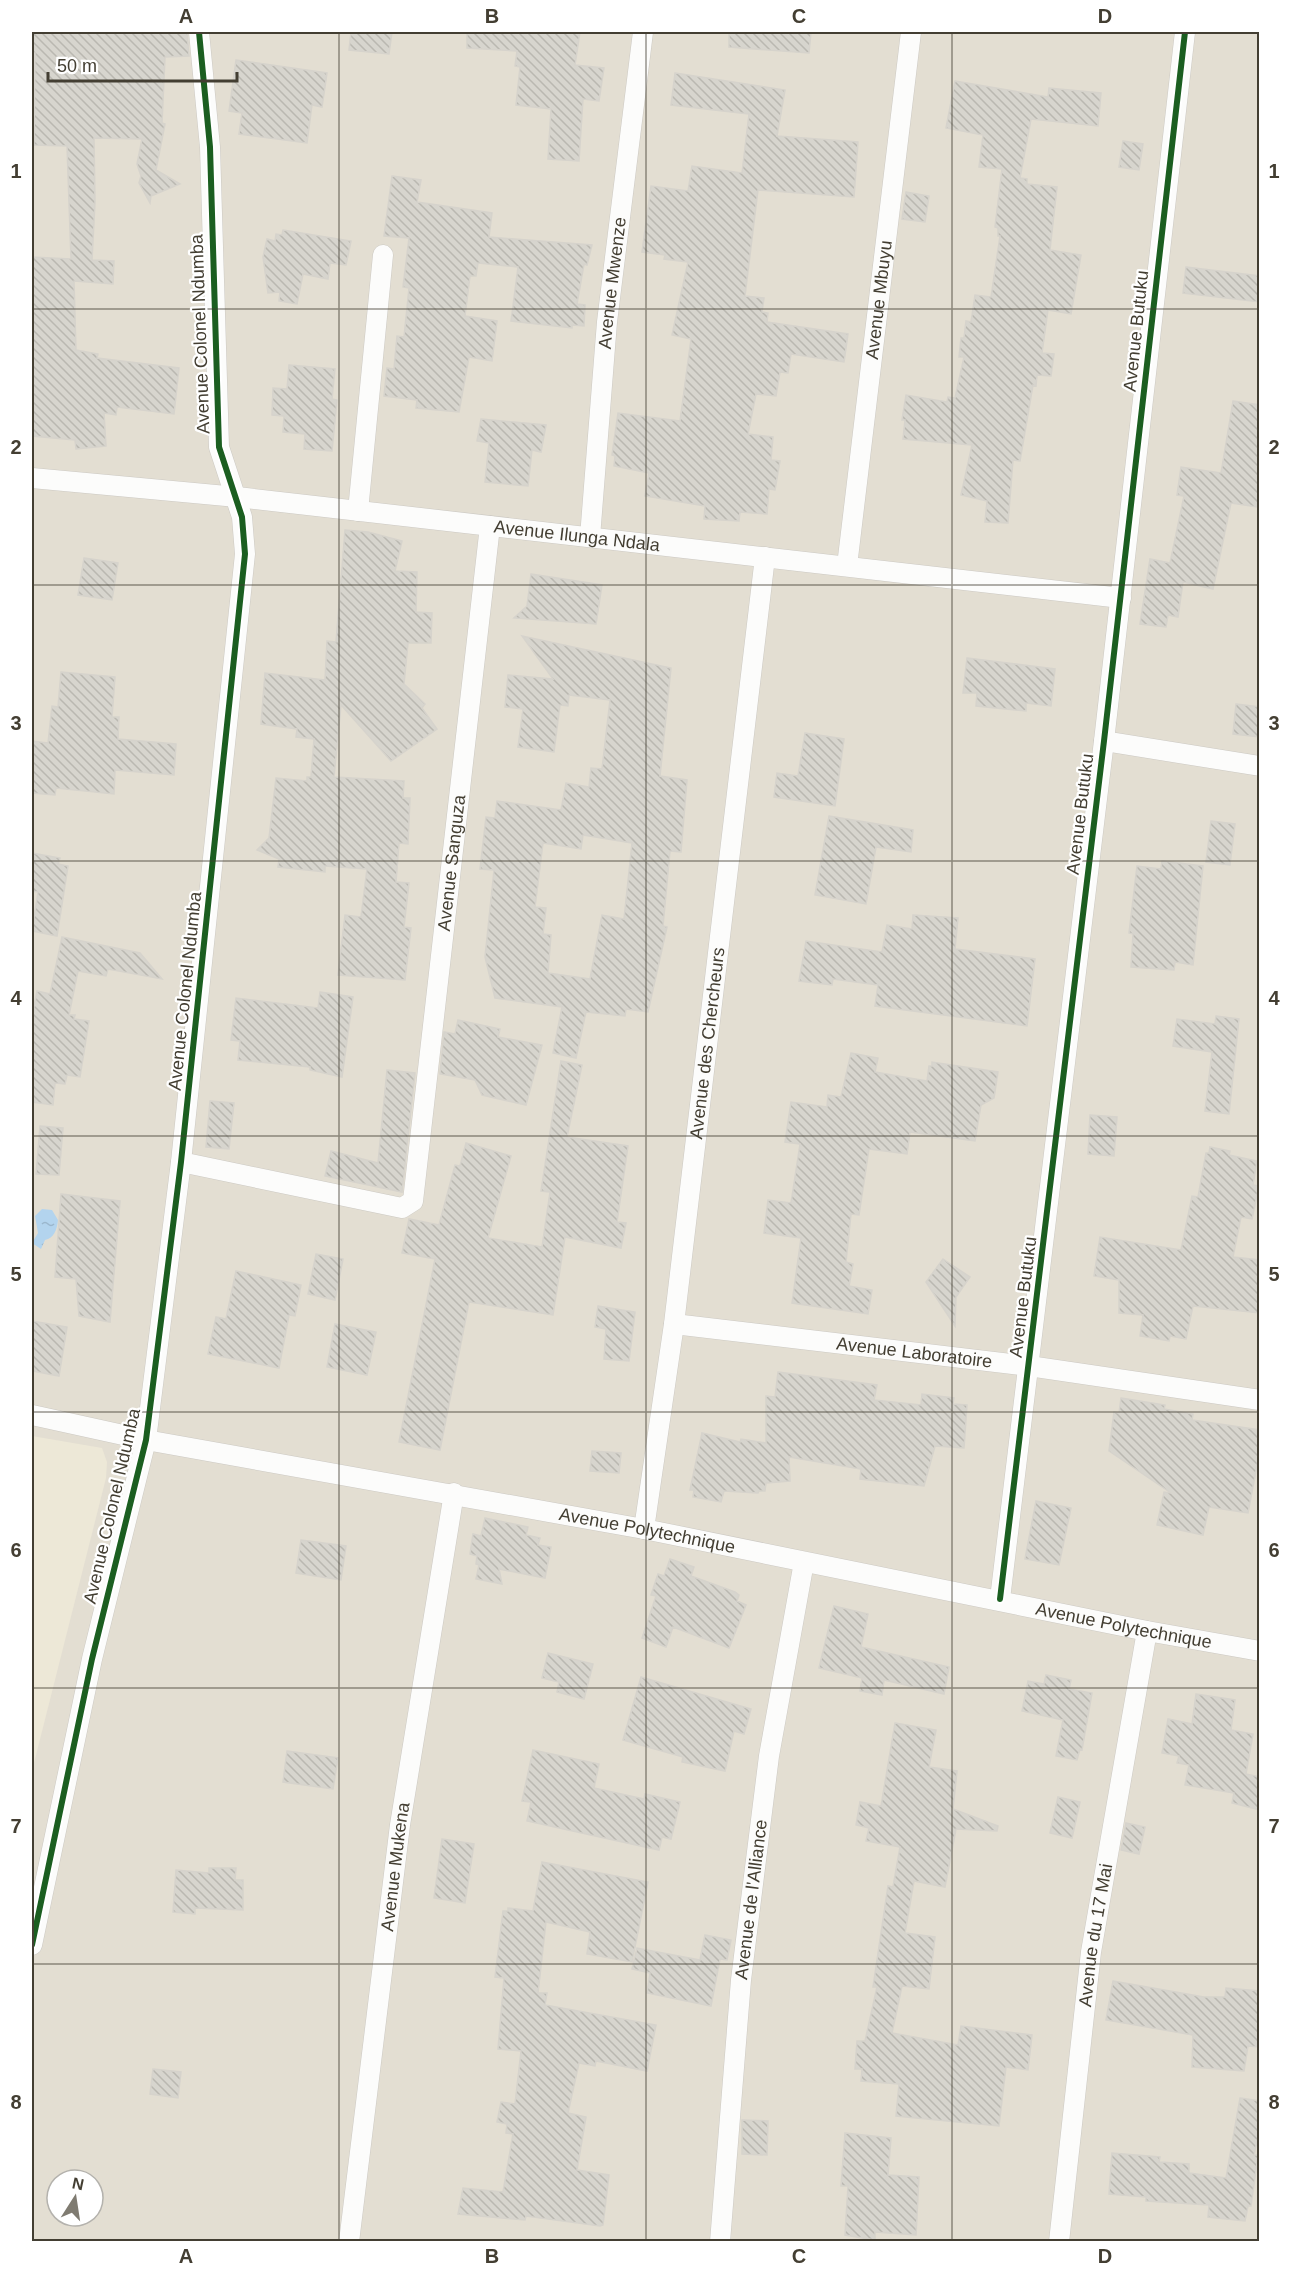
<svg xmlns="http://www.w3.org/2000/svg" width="1291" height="2273" font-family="Arial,sans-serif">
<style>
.residential{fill:#e3ded2;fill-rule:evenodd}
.education{fill:#ede8d7}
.water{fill:url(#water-ripples)}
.building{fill:url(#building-back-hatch);stroke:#d6d3cc;stroke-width:1.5;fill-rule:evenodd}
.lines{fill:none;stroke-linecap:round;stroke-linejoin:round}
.minor-casing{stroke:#ccc9c3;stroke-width:21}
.minor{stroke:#fcfcfb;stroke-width:20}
.cycleway-casing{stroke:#fff;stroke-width:10}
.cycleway{stroke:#1b5e20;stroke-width:6}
.grid{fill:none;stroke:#433e32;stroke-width:1.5;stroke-opacity:0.55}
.labels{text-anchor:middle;stroke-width:4.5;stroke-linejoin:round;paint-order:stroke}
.street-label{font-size:18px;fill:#433e32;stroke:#fff}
.neatline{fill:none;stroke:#433e32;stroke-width:2}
.grid-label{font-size:20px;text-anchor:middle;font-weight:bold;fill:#433e32}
</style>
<defs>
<pattern id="water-ripples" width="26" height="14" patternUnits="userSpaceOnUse" patternTransform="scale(1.5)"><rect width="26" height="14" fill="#b3d4ee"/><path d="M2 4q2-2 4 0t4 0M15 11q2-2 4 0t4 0" fill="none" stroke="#9bb7cd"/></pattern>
<pattern id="building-back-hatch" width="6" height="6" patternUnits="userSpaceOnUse" patternTransform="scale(1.5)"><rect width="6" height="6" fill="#d7d5ce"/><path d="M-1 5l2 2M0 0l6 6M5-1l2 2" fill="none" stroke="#bab8b1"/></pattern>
</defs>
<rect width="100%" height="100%" fill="#eeece6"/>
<path class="residential" d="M 32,32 L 1259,32 L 1259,2241 L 32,2242 ZM 57,2180 L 93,2180 L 93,2216 L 57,2216 Z"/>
<path class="education" d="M 32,1436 L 102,1448 L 107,1462 L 106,1478 L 32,1771 Z"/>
<path class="water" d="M 42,1209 L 52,1210 L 58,1220 C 57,1230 54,1238 45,1240 L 41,1249 L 32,1243 L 38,1233 L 35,1216 Z"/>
<path class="building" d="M 32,32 L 187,32 L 189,56 L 165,57 L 162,123 L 165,124 L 156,170 L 180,184 L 151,196 L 150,203 L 139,183 L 141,176 L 137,164 L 142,139 L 94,138 L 95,202 L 92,260 L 114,261 L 113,284 L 74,281 L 76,350 L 98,354 L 97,358 L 179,368 L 174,414 L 117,407 L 116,415 L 104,413 L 106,446 L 76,449 L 75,440 L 32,436 L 32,257 L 71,259 L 67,146 L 34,145 L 35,53 L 32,53 Z
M 351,32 L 392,32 L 389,54 L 349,50 Z
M 467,32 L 580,32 L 575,65 L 604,68 L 599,101 L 583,99 L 579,161 L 548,159 L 551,109 L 516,105 L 520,67 L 515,66 L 517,51 L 467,48 Z
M 729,32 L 811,32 L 809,53 L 729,47 Z
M 236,60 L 327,73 L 322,107 L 312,105 L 307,143 L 239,134 L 242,113 L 229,111 Z
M 675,73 L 785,90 L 777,136 L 858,142 L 854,197 L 758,190 L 745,296 L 764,298 L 762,312 L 768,313 L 767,322 L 848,334 L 844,362 L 791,354 L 788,373 L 780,372 L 776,396 L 756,394 L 748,434 L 773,437 L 771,460 L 780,461 L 775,490 L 769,489 L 767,514 L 740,512 L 739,521 L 704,519 L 705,506 L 645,496 L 649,473 L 614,466 L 615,456 L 612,455 L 618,413 L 680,421 L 691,339 L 672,335 L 688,262 L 664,259 L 665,255 L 642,252 L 651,186 L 688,191 L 692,166 L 742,173 L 749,114 L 671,105 Z
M 955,81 L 1048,97 L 1049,88 L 1101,93 L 1098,126 L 1031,119 L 1020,178 L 1027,179 L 1027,184 L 1057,187 L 1050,250 L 1081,255 L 1071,314 L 1048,310 L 1042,353 L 1054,354 L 1051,376 L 1037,375 L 1036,386 L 1033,385 L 1020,461 L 1013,460 L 1008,523 L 985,522 L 987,501 L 961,495 L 972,445 L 903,439 L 905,420 L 902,420 L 906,395 L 947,402 L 948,397 L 955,398 L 964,357 L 959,357 L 961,338 L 964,338 L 966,321 L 971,322 L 975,295 L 991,297 L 1000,236 L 998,236 L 998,228 L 995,227 L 1002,169 L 979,167 L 983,135 L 946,128 Z
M 1123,141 L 1143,144 L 1139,170 L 1119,167 Z
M 392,176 L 421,180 L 417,202 L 492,213 L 489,237 L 592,245 L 587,265 L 584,264 L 577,304 L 585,305 L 584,326 L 572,325 L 572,328 L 511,321 L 518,267 L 478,263 L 476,276 L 470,276 L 465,316 L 497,321 L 492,361 L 469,357 L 459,412 L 416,408 L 417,400 L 384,396 L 387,368 L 394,369 L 397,336 L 404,337 L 409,288 L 403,287 L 409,238 L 384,236 Z
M 906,192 L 929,196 L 925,222 L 902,219 Z
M 283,230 L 351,241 L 346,265 L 330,263 L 328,279 L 303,274 L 297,304 L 279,301 L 280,292 L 268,293 L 263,257 L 267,239 L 275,241 L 276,234 L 282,235 Z
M 1186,267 L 1260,276 L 1260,302 L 1183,293 Z
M 289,365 L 335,369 L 332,399 L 337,400 L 332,451 L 304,449 L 305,434 L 283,432 L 284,416 L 272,415 L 273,388 L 287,389 Z
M 1233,401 L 1260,405 L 1260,490 L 1257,507 L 1231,503 L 1213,589 L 1183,582 L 1178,617 L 1168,615 L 1166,627 L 1140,624 L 1150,559 L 1170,563 L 1184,496 L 1177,495 L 1181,467 L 1221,473 Z
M 481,419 L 546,425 L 541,452 L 532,450 L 528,486 L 485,482 L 489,443 L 477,441 Z
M 345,530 L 368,532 L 402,541 L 395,571 L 417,572 L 416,612 L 432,613 L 431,643 L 408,643 L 404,684 L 425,704 L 422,708 L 437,729 L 391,761 L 341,705 L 334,777 L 404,781 L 403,798 L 410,798 L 408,844 L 399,843 L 396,882 L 409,883 L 404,927 L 411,928 L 405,980 L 338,975 L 345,915 L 361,917 L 367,869 L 325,866 L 325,872 L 278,867 L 279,859 L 257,850 L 269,838 L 276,778 L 307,781 L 307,777 L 311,777 L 314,739 L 296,737 L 297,729 L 261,724 L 265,673 L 325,680 L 327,641 L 336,642 Z
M 84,558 L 118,563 L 112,600 L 78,595 Z
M 531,574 L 602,585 L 596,624 L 514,618 L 527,606 Z
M 522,636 L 671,668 L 660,776 L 687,780 L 681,852 L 670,851 L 663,926 L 667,927 L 648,1012 L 626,1009 L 625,1016 L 586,1012 L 576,1058 L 553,1053 L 562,1007 L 495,998 L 485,957 L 494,870 L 480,869 L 486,817 L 495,818 L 497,801 L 561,810 L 566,783 L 589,787 L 591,768 L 602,769 L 610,700 L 569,695 L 568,706 L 560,705 L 554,752 L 518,747 L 523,709 L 505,707 L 508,675 L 553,679 ZM 583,835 L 632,843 L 624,919 L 602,915 L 590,979 L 548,973 L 551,935 L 543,934 L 546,908 L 535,907 L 543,843 L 581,849 Z
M 967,658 L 1055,669 L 1051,706 L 1026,703 L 1026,711 L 976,706 L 977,693 L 963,693 Z
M 61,672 L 115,677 L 112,717 L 119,717 L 118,739 L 176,744 L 174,775 L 115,770 L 114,794 L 56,788 L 55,795 L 32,793 L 32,741 L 48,743 L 52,706 L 58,707 Z
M 1236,704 L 1260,707 L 1260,737 L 1233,734 Z
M 805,733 L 844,739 L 835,806 L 774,797 L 777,773 L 798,776 Z
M 829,816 L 913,830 L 911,852 L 876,847 L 866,904 L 815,895 Z
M 1211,821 L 1235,824 L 1230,865 L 1206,862 Z
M 32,853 L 60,858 L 58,864 L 68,866 L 57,936 L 32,931 L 38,892 L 32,891 Z
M 1162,861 L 1203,866 L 1193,965 L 1175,962 L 1174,970 L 1131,967 L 1133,934 L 1129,933 L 1137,866 L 1161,869 Z
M 913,915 L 958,918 L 955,949 L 1035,959 L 1027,1026 L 875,1006 L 878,985 L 833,979 L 832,985 L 799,981 L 806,941 L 882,952 L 887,925 L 912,929 Z
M 62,937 L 140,953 L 162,979 L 108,969 L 106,976 L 78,971 L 69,1015 L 75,1015 L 74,1019 L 89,1021 L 80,1077 L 67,1075 L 65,1084 L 55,1083 L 53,1105 L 32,1102 L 32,1006 L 34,1007 L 37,991 L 50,994 Z
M 320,992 L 353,997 L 342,1077 L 310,1070 L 310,1067 L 238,1060 L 240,1041 L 231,1040 L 236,998 L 318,1008 Z
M 1216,1016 L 1239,1019 L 1229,1114 L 1205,1111 L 1212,1052 L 1173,1046 L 1177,1019 L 1215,1024 Z
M 458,1020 L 500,1029 L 498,1037 L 542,1045 L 526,1105 L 482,1095 L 475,1080 L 440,1074 L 444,1032 L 455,1034 Z
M 851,1053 L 878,1058 L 875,1072 L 927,1081 L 929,1066 L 932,1066 L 932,1062 L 998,1072 L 994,1098 L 981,1105 L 975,1141 L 910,1132 L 907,1154 L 869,1149 L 859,1215 L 851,1214 L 846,1262 L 853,1264 L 849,1286 L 872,1290 L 868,1314 L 792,1303 L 801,1238 L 764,1233 L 768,1200 L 791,1203 L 800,1144 L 785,1142 L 791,1102 L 827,1107 L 828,1095 L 841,1097 Z
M 561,1061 L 582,1065 L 567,1137 L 628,1146 L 617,1222 L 626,1223 L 621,1248 L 565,1237 L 553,1315 L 469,1302 L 440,1450 L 399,1442 L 435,1259 L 402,1253 L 409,1219 L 439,1225 L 455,1165 L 460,1166 L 466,1143 L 511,1156 L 488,1238 L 542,1247 L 550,1192 L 541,1191 Z
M 387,1070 L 415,1073 L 402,1192 L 325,1176 L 331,1151 L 378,1163 Z
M 210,1101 L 234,1103 L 229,1149 L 206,1147 Z
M 1090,1115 L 1117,1117 L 1114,1156 L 1088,1154 Z
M 40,1126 L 63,1128 L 59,1175 L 36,1174 Z
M 1210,1147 L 1230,1151 L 1229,1155 L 1257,1161 L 1253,1185 L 1259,1186 L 1252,1219 L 1241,1217 L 1233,1257 L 1260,1260 L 1260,1313 L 1193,1306 L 1186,1339 L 1170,1336 L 1169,1341 L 1140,1336 L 1143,1315 L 1119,1313 L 1119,1280 L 1094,1276 L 1100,1237 L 1181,1250 L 1192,1196 L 1198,1197 L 1206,1153 L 1209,1153 Z
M 61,1194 L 120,1201 L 110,1322 L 79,1316 L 76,1279 L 55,1277 Z
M 316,1254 L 343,1259 L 335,1300 L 308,1294 Z
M 943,1259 L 970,1277 L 956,1297 L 955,1326 L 926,1282 Z
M 236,1271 L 301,1285 L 295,1316 L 289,1315 L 279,1368 L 208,1354 L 216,1317 L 226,1319 Z
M 598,1306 L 635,1312 L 629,1361 L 604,1359 L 606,1329 L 595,1327 Z
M 32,1321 L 67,1327 L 59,1376 L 32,1371 Z
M 335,1324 L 376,1332 L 367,1375 L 327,1367 Z
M 778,1372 L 877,1385 L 874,1400 L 921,1405 L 922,1394 L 954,1398 L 953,1404 L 967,1405 L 964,1448 L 935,1446 L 924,1486 L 860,1479 L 861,1469 L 789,1457 L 790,1481 L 766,1483 L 765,1491 L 759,1491 L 758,1493 L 724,1491 L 721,1502 L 693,1497 L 694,1490 L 690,1490 L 702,1433 L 740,1442 L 741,1439 L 766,1443 L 766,1396 L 775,1397 Z
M 1121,1398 L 1165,1405 L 1164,1409 L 1193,1414 L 1192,1420 L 1260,1430 L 1260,1450 L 1248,1513 L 1209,1507 L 1203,1535 L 1157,1525 L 1164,1492 L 1171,1493 L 1109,1451 L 1114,1412 L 1119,1413 Z
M 592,1451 L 621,1453 L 619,1473 L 590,1471 Z
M 1036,1501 L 1071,1508 L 1059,1565 L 1025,1559 Z
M 485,1518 L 528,1527 L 526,1535 L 540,1538 L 538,1545 L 551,1547 L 545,1578 L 499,1569 L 502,1584 L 476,1579 L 479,1565 L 476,1564 L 477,1556 L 470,1554 L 473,1534 L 481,1536 Z
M 301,1540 L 346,1546 L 341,1580 L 296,1573 Z
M 670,1559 L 694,1567 L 691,1576 L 735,1592 L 739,1595 L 737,1601 L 746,1605 L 729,1648 L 673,1627 L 666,1647 L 642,1638 L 656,1596 L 651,1595 L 658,1574 L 664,1576 Z
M 834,1606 L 868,1614 L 861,1647 L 949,1667 L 944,1694 L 884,1680 L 882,1695 L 860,1691 L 862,1678 L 819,1668 Z
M 548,1653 L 593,1664 L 584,1699 L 557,1692 L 559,1682 L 542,1678 Z
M 1046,1675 L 1071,1680 L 1069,1689 L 1092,1693 L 1082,1750 L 1080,1749 L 1077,1760 L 1056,1756 L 1063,1720 L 1022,1711 L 1028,1681 L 1044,1684 Z
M 641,1677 L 751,1709 L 744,1734 L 734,1731 L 725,1771 L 682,1762 L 683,1757 L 623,1740 Z
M 1196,1694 L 1235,1700 L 1231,1730 L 1253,1734 L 1246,1774 L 1260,1777 L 1260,1810 L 1232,1803 L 1234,1793 L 1185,1785 L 1189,1765 L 1177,1763 L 1179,1756 L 1162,1753 L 1168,1719 L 1192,1724 Z
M 895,1723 L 936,1730 L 929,1767 L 957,1771 L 953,1809 L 998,1826 L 997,1831 L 956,1829 L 945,1887 L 914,1881 L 905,1933 L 935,1937 L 929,1989 L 902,1986 L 892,2033 L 958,2045 L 961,2026 L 1032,2035 L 1028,2070 L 1006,2067 L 999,2126 L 896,2116 L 899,2084 L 861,2081 L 862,2069 L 855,2069 L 857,2041 L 865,2041 L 877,1987 L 873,1987 L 888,1886 L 893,1887 L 900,1847 L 866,1841 L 869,1828 L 856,1825 L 860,1802 L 881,1806 Z
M 533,1750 L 599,1764 L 594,1788 L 644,1799 L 645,1794 L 680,1802 L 671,1839 L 662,1837 L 659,1850 L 527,1821 L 531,1802 L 522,1801 Z
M 287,1751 L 338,1758 L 333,1789 L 283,1782 Z
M 1058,1797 L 1080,1802 L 1072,1838 L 1050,1833 Z
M 1126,1823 L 1145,1827 L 1139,1854 L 1121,1850 Z
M 442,1839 L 474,1844 L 465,1903 L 434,1898 Z
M 542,1862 L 648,1882 L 632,1962 L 587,1954 L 590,1932 L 546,1922 L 538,1993 L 547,1993 L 545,2005 L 656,2025 L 647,2071 L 596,2061 L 595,2066 L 579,2063 L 568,2113 L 586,2117 L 577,2170 L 609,2175 L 603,2225 L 600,2226 L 526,2216 L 525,2220 L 458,2214 L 463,2188 L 503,2192 L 513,2134 L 506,2133 L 507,2124 L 497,2122 L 501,2102 L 515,2104 L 521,2051 L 498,2049 L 504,1978 L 495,1977 L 503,1911 L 508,1911 L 508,1908 L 533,1911 Z
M 209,1868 L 236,1868 L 235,1880 L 243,1880 L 243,1910 L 195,1908 L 195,1914 L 173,1912 L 176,1870 L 209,1873 Z
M 705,1935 L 731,1940 L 727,1960 L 720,1959 L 711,2006 L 647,1993 L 650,1973 L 632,1969 L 637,1948 L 700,1960 Z
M 1113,1981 L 1204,1997 L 1225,1997 L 1226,1988 L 1260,1991 L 1260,2047 L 1248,2046 L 1244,2071 L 1192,2067 L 1193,2035 L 1106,2020 Z
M 153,2069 L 181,2072 L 178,2098 L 150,2094 Z
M 1240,2098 L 1260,2101 L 1257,2127 L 1260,2129 L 1254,2155 L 1258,2155 L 1251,2206 L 1248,2206 L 1245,2221 L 1208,2217 L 1209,2205 L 1146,2201 L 1146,2197 L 1109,2194 L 1112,2153 L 1160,2157 L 1159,2162 L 1189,2164 L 1189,2173 L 1226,2178 Z
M 742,2120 L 768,2121 L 767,2155 L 742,2154 Z
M 845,2133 L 891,2138 L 888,2175 L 919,2177 L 916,2235 L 875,2232 L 875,2240 L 845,2235 L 848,2186 L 841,2186 Z"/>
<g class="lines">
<g class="minor-casing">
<g id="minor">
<path id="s1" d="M 32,478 L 237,497 L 1121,598"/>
<path d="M 358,511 L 383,255"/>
<path id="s2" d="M 590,537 L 607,322 L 643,32"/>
<path id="s3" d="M 847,566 L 911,32"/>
<path d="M 1104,741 L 1260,766"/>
<path id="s4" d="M 181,1162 L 402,1208 L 413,1201 L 490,526"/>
<path id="s5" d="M 674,1324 L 1029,1366 L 1260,1400"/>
<path id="s6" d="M 32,1415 L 146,1440 L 644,1529 L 1147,1631 L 1260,1651"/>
<path id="s7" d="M 644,1529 L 674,1324 L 765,557"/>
<path d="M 1000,1599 L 1104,741 L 1185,32"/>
<path d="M 32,1945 L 92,1659 L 146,1440 L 181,1162 L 245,554 L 242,517 L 219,447 L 210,147 L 199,32"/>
<path id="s8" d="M 349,2242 L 400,1825 L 454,1493"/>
<path id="s9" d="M 720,2242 L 741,1980 L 769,1756 L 804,1562"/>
<path id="s10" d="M 1059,2242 L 1091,1952 L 1147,1631"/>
</g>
</g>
<use href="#minor" class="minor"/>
<g class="cycleway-casing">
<path id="cycleway" d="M 1000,1599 L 1104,741 L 1185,32
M 32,1945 L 92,1659 L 146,1440 L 181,1162 L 245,554 L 242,517 L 219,447 L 210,147 L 199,32"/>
</g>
<use href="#cycleway" class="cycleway"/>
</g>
<path class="grid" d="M 339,32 L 339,2242M 646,32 L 646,2242M 952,32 L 952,2242M 32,309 L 1260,309M 32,585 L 1260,585M 32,861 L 1260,861M 32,1136 L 1260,1136M 32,1412 L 1260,1412M 32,1688 L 1260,1688M 32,1964 L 1260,1964"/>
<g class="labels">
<g class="street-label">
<text dy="6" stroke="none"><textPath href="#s2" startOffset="255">Avenue Mwenze</textPath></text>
<text dy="6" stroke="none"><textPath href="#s3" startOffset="268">Avenue Mbuyu</textPath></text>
<text transform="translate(1136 331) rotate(-84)" y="6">Avenue Butuku</text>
<text transform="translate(200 334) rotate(-92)" y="6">Avenue Colonel Ndumba</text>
<text dy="6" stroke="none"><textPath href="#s1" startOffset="548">Avenue Ilunga Ndala</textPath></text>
<text transform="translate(1080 814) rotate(-83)" y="6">Avenue Butuku</text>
<text dy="6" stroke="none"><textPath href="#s4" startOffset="579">Avenue Sanguza</textPath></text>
<text transform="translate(185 991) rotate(-84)" y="6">Avenue Colonel Ndumba</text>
<text dy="6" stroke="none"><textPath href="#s7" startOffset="490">Avenue des Chercheurs</textPath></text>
<text transform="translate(1023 1297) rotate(-83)" y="6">Avenue Butuku</text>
<text dy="6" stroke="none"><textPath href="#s5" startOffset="242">Avenue Laboratoire</textPath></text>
<text transform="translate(112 1506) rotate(-77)" y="6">Avenue Colonel Ndumba</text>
<text dy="6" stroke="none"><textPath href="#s6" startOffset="626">Avenue Polytechnique</textPath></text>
<text dy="6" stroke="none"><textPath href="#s6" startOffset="1112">Avenue Polytechnique</textPath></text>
<text dy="6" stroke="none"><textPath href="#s8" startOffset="378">Avenue Mukena</textPath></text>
<text dy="6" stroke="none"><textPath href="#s9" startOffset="344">Avenue de l'Alliance</textPath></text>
<text dy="6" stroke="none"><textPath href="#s10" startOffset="309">Avenue du 17 Mai</textPath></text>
</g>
</g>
<rect width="1291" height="2273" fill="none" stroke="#ffffff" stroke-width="66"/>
<g transform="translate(75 2198) rotate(12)"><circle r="28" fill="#ffffff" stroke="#b4b2ad" stroke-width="1.5"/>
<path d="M0-4.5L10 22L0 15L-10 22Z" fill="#7f7b71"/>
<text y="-9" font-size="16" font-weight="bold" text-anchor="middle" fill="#433e32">N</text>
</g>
<path d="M48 72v9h189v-9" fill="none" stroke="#433e32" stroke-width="3"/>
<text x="57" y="72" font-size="18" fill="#433e32" stroke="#ffffff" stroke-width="4.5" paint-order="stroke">50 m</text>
<rect x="33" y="33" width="1225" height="2207" class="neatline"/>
<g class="grid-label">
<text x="186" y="23">A</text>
<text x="492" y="23">B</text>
<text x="799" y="23">C</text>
<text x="1105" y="23">D</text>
<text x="16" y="178">1</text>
<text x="1274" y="178">1</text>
<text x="16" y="454">2</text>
<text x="1274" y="454">2</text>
<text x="16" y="730">3</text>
<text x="1274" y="730">3</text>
<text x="16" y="1005">4</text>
<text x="1274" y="1005">4</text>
<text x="16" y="1281">5</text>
<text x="1274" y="1281">5</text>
<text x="16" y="1557">6</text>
<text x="1274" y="1557">6</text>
<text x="16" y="1833">7</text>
<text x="1274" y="1833">7</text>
<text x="16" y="2109">8</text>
<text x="1274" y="2109">8</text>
<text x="186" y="2263">A</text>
<text x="492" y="2263">B</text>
<text x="799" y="2263">C</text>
<text x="1105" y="2263">D</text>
</g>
</svg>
